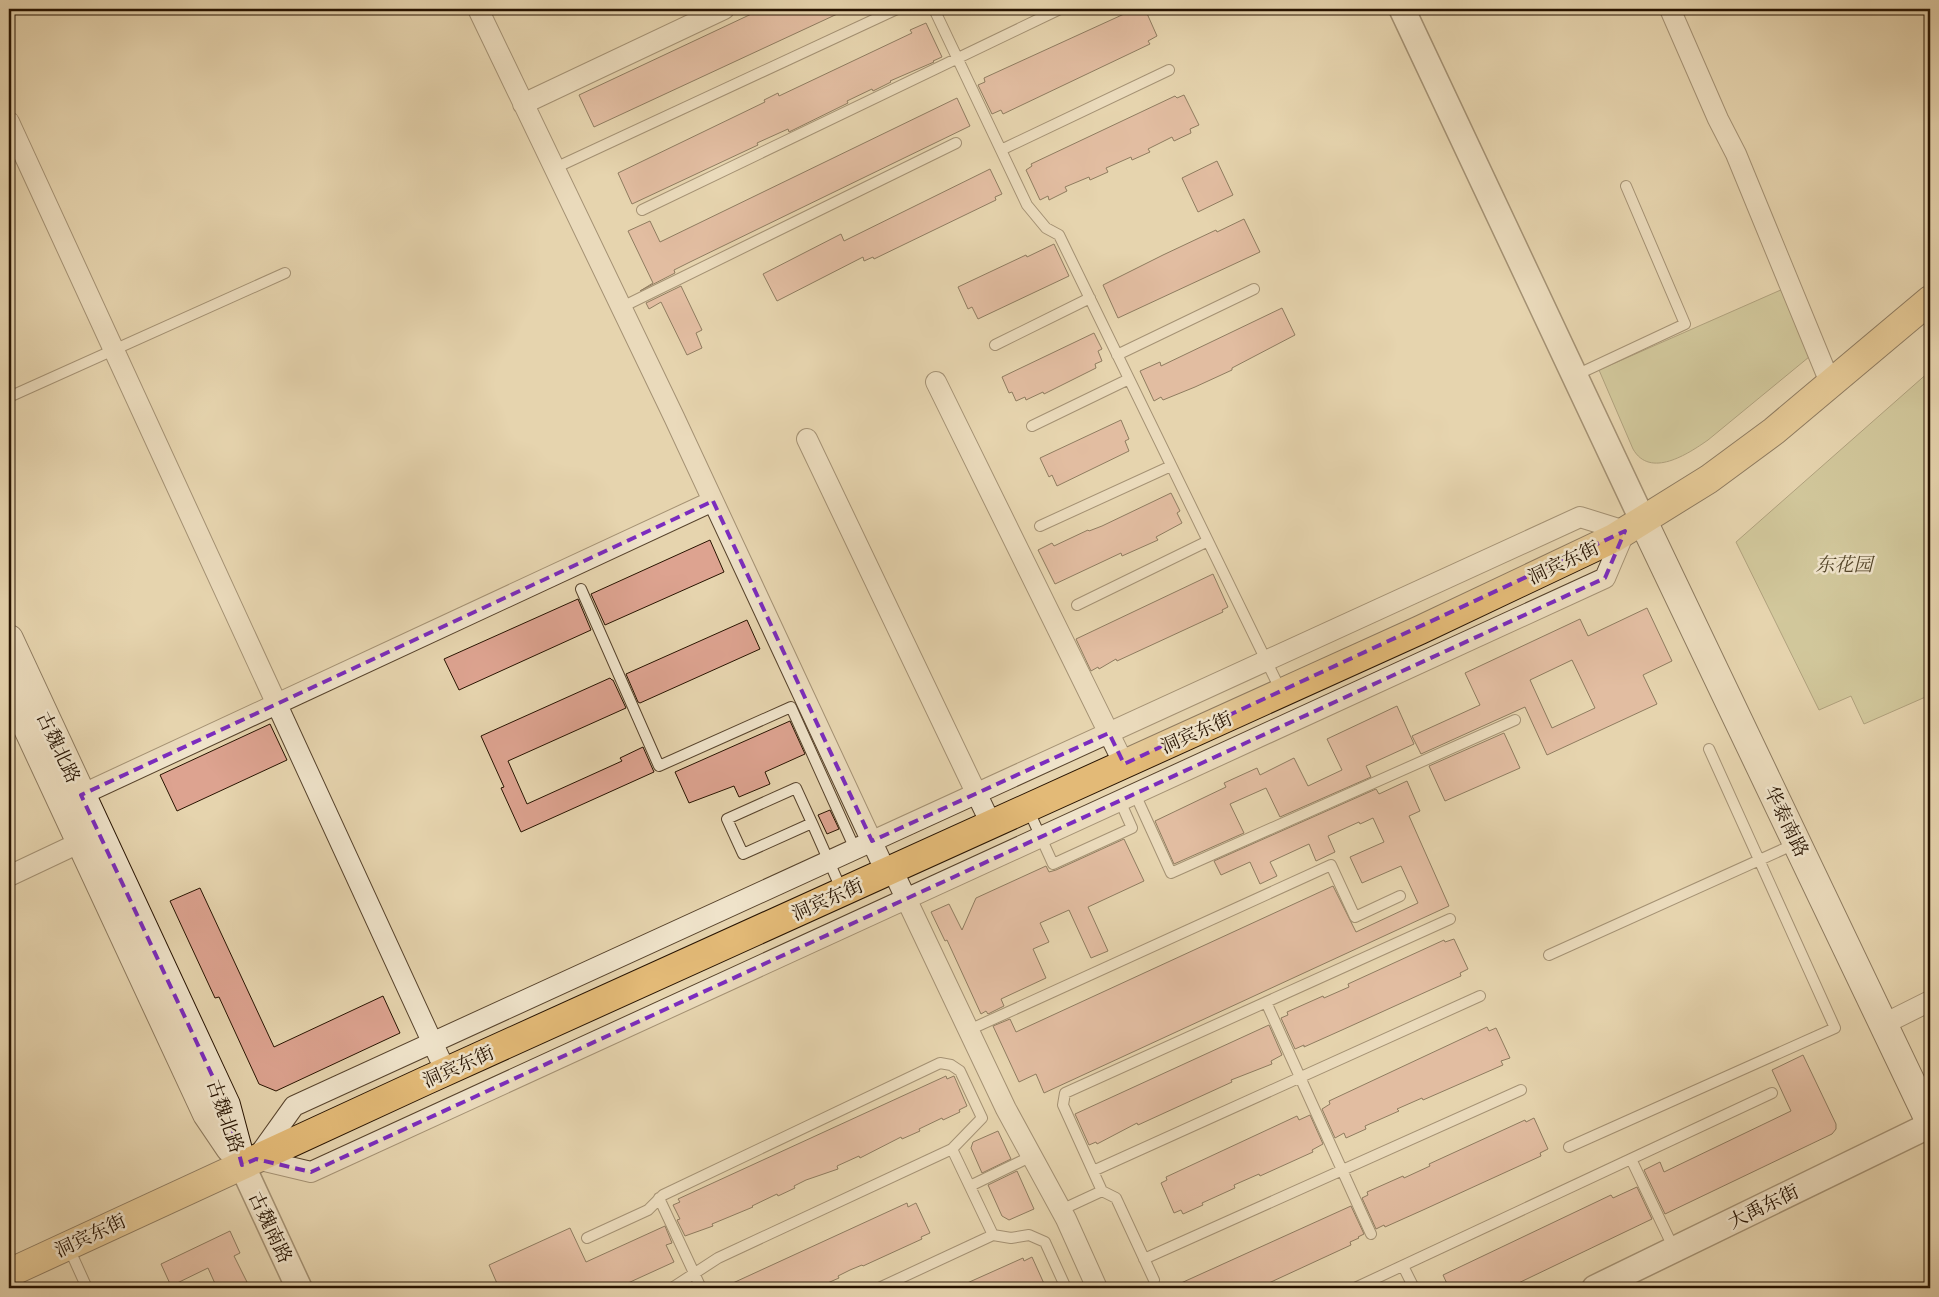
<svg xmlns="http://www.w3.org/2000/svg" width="1939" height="1297" font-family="'IM FELL French Canon','Noto Serif SC',serif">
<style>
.green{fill:#bbbb86;stroke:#716743}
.building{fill:#dda390;stroke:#271300;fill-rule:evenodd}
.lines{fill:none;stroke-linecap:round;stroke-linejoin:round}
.service-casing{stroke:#57432c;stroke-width:12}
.minor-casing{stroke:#57432c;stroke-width:22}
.tertiary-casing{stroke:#57432c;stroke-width:28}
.secondary-casing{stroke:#271300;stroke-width:30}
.primary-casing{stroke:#271300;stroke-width:30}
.service{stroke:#efe3ca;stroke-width:10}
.minor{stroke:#efe3ca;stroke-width:20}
.tertiary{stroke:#efe3ca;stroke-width:25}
.secondary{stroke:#efe3ca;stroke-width:28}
.primary{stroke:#e3ba77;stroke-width:28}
.marked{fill:none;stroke:#7b2cbf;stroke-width:4;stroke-dasharray:10 6;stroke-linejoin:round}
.labels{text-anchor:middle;stroke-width:5;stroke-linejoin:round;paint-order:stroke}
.street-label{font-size:19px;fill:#271300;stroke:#efe3ca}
.park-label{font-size:19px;font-style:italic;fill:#534528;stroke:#efe3ca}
</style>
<rect width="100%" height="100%" fill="#e6d4ae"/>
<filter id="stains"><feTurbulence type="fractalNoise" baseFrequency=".004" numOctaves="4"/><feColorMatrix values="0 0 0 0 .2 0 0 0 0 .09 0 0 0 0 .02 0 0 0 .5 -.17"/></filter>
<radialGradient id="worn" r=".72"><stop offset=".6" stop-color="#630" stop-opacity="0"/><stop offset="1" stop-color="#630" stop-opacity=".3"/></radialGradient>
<path class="green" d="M 1783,289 L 1809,357 L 1708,440 C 1688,454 1650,479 1633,449 L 1599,370 Z
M 1930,371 L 1930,695 L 1864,724 L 1851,696 L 1819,710 L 1736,542 Z"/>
<path class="building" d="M 762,9 L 848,9 L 594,127 L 579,95 Z
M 1135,9 L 1145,9 L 1157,36 L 1148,41 L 1150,44 L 1003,114 L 1001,110 L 992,114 L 978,85 L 985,82 L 984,78 Z
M 926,23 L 942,57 L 933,61 L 934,62 L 890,81 L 891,82 L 873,91 L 872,89 L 847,101 L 848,103 L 789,132 L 788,129 L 757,143 L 758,145 L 632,204 L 618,173 L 765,102 L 764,100 L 778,93 L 779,96 L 912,33 L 910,30 Z
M 1184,95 L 1199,125 L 1190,129 L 1191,133 L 1174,141 L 1172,137 L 1148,149 L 1150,152 L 1132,160 L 1131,157 L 1106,168 L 1108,172 L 1090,180 L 1089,177 L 1065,187 L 1067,191 L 1049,200 L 1048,196 L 1040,200 L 1026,170 L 1032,166 L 1031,164 L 1175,96 L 1177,98 Z
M 957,98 L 970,126 L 690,262 L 674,270 L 675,273 L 640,291 L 653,283 L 628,231 L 650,221 L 660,242 Z
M 1217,161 L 1233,195 L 1198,212 L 1182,178 Z
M 990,169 L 1002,194 L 995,197 L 996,200 L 874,259 L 873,257 L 864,261 L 863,257 L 777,301 L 763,274 L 841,234 L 844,241 Z
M 1244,219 L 1260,252 L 1118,318 L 1103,285 L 1163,255 L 1216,230 L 1217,232 Z
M 1054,244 L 1069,276 L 978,319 L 972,307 L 968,309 L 958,287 L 1026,255 L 1027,257 Z
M 681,286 L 702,330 L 696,333 L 702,348 L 687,355 L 661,302 L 649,309 L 646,303 Z
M 1282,308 L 1295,335 L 1232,368 L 1232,370 L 1195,387 L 1163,400 L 1161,397 L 1154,401 L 1140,371 L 1160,362 L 1161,366 Z
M 1094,333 L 1102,349 L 1098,351 L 1102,361 L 1095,364 L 1096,368 L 1044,394 L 1043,392 L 1026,400 L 1025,397 L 1016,401 L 1012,392 L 1009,393 L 1002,377 Z
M 1121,420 L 1129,439 L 1125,441 L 1129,451 L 1057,486 L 1052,475 L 1049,477 L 1040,458 Z
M 1171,493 L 1180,511 L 1177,513 L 1182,523 L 1156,537 L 1158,540 L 1122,556 L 1121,553 L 1055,584 L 1038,550 L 1052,543 L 1054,546 L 1088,530 L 1089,531 L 1102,526 Z
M 710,540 L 724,572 L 605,625 L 591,594 Z
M 1213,574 L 1228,607 L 1222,610 L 1223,612 L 1117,661 L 1116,659 L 1099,669 L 1098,667 L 1091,671 L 1076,639 Z
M 578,599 L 591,630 L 459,690 L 444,659 Z
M 1647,608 L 1672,661 L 1643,675 L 1657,704 L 1547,755 L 1525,707 L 1421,754 L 1412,736 L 1480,705 L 1465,673 L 1580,619 L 1588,636 ZM 1572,660 L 1595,708 L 1552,728 L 1530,680 Z
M 747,620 L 760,649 L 640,703 L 638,702 L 626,674 Z
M 610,678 L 612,680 L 613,680 L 626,708 L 508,761 L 527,804 L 622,761 L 620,758 L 643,747 L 654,772 L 521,832 L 501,788 L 504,787 L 481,736 Z
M 1397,706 L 1414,744 L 1366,766 L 1371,777 L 1280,817 L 1266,788 L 1230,804 L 1244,833 L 1174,864 L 1155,821 L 1226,787 L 1224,783 L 1257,768 L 1260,775 L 1294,758 L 1308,786 L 1342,770 L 1327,739 Z
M 790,721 L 805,754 L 765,772 L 770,784 L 739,797 L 734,786 L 689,803 L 675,772 Z
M 270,724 L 287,760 L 177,811 L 160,775 Z
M 1504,733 L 1520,768 L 1445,801 L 1429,766 Z
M 1407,781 L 1420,811 L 1409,816 L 1449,906 L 1044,1093 L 1036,1074 L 1019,1082 L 993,1026 L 1010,1019 L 1016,1032 L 1333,886 L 1356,932 L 1418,903 L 1401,866 L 1362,883 L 1350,857 L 1384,842 L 1373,818 L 1360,824 L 1359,822 L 1328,836 L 1335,852 L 1316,861 L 1309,844 L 1270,862 L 1277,876 L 1260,884 L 1250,862 L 1221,875 L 1214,861 L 1376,789 L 1379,794 Z
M 830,810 L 839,829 L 827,834 L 818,815 Z
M 1124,839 L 1144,881 L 1088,907 L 1108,951 L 1091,958 L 1069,910 L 1040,923 L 1049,942 L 1033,949 L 1046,978 L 1001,999 L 1004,1006 L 988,1014 L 986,1011 L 981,1014 L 947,940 L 945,941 L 931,912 L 949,904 L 962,930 L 976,898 L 1046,866 L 1049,872 L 1056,870 Z
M 200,888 L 274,1047 L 383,996 L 400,1033 L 276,1091 L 259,1084 L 219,997 L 215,998 L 170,901 Z
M 1454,939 L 1468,969 L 1460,973 L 1461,976 L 1342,1030 L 1304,1047 L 1304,1045 L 1295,1049 L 1281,1018 L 1288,1015 L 1287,1012 L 1323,996 L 1324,998 L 1349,987 L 1348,984 L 1444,940 L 1445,942 Z
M 1269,1025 L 1282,1055 L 1271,1061 L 1272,1064 L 1231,1080 L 1232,1082 L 1138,1125 L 1137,1123 L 1097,1144 L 1096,1142 L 1089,1145 L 1075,1114 Z
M 1487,1027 L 1489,1031 L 1496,1028 L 1510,1058 L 1501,1061 L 1503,1065 L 1423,1100 L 1422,1098 L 1397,1109 L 1399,1111 L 1365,1126 L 1366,1129 L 1346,1138 L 1344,1133 L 1335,1138 L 1322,1109 L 1330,1104 L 1329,1101 Z
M 1803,1055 L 1836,1124 L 1836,1129 L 1832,1134 L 1665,1214 L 1644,1170 L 1660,1162 L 1664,1172 L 1791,1111 L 1772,1070 Z
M 946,1076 L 947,1079 L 954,1076 L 967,1106 L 959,1110 L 960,1112 L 943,1120 L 942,1118 L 919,1129 L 920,1131 L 902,1139 L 901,1137 L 860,1158 L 859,1156 L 837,1166 L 838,1169 L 806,1180 L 794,1186 L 795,1188 L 778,1196 L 777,1194 L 752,1206 L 753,1207 L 712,1224 L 713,1226 L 685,1236 L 677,1220 L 680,1219 L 673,1205 L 680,1202 L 678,1199 Z
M 1310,1115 L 1323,1144 L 1312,1150 L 1313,1152 L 1260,1176 L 1259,1174 L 1234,1185 L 1235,1188 L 1202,1203 L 1203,1205 L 1183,1214 L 1181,1210 L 1174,1213 L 1161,1183 L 1167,1180 L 1166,1177 L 1297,1116 L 1299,1120 Z
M 1534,1118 L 1548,1149 L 1540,1153 L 1541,1156 L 1423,1210 L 1385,1227 L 1384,1225 L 1376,1229 L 1362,1198 L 1368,1195 L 1367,1192 L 1403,1176 L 1404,1178 L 1430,1166 L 1429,1164 L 1525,1120 L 1526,1122 Z
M 998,1131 L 1011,1159 L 982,1173 L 971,1148 L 973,1142 Z
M 1017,1171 L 1034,1209 L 1009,1220 L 1002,1216 L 988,1185 Z
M 1637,1187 L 1652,1219 L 1508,1288 L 1449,1288 L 1443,1275 L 1611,1195 L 1613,1198 Z
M 907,1203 L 908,1207 L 916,1203 L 930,1233 L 921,1237 L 922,1239 L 863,1266 L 862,1265 L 850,1270 L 838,1276 L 839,1278 L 816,1288 L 722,1288 Z
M 1351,1206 L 1364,1234 L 1358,1237 L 1359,1238 L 1350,1242 L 1351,1245 L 1258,1288 L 1170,1288 Z
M 665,1226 L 672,1243 L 666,1245 L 674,1262 L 617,1288 L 499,1288 L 489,1265 L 570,1228 L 586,1262 Z
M 230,1231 L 240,1253 L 234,1256 L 250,1288 L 217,1288 L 208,1268 L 171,1286 L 161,1264 Z
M 1032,1257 L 1046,1288 L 956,1288 L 1023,1258 L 1024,1261 Z"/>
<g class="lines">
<g class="service-casing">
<path id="service" d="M 934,9 L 1027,205 L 1046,228 L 1059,235 L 1281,691
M 1001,150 L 1169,70
M 555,168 L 897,9
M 642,210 L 1060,9
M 622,307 L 956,143
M 995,345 L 1090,298
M 1117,355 L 1254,289
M 1574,376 L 1685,324 L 1626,186
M 9,397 L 285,273
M 1032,426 L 1129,379
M 1040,526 L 1171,466
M 581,589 L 659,766 L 791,707 L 855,849
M 1077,605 L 1208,541
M 796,788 L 812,823 L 743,854 L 727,819 Z
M 1135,794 L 1171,873 L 1515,720
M 1028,809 L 1053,864 L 1132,828 L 1120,801
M 812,823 L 842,891
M 1549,955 L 1797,843
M 1266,1002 L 1371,1234
M 969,1030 L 1331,865 L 1355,917 L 1400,896
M 1569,1147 L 1835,1028 L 1709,749
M 1631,1159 L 1674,1249
M 1093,1171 L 1480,996
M 970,1186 L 1032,1156
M 1102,1191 L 1116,1198 L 1154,1280
M 659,1198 L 701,1288
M 1061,1210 L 1102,1191 L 1063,1105 L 1065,1093 L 1450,919
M 993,1235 L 1011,1238 L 1029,1235 L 1045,1242 L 1066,1288
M 587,1238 L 648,1210 L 663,1195 L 940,1063 L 951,1065 L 960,1071 L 982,1118 L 952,1149 L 718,1258 L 672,1288
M 68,1246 L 87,1288
M 1144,1259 L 1521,1090
M 1403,1266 L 1414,1288
M 879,1288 L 993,1235 L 952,1149
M 1355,1288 L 1772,1093"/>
</g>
<g class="minor-casing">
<path id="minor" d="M 478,9 L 674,417 L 886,872
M 1670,9 L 1718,119 L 1736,154 L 1831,385
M 523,104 L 724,9
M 9,122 L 446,1072
M 936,382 L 1124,764
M 807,439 L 991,824
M 1580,517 L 1625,531 L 1605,578 L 311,1172 L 256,1159 L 294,1106 Z
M 81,795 L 713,501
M 892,869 L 1006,1109 L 1066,1219 L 1097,1288
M 9,876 L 81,842
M 1884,1024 L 1930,1001"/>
</g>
<g class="tertiary-casing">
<path id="tertiary" d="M 1402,9 L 1643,521
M 242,1165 L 299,1288
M 1595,1288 L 1930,1125"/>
</g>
<g class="secondary-casing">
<path id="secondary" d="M 1643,521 L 1930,1122
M 9,639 L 226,1105 L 242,1165
M 9,688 L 207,1114 L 230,1148"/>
</g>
<g class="primary-casing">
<path id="primary" d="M 9,1273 L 425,1081 L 1420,630 L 1614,538 L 1709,479 L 1774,431 L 1930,300"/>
</g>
<use href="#service" class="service"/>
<use href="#minor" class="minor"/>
<use href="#tertiary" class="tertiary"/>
<use href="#secondary" class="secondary"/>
<use href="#primary" class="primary"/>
</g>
<path d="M0 0H1939V1297H0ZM 713,501 L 872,841 L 1109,733 L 1124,764 L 1625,531 L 1605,578 L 311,1172 L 256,1159 L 242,1165 L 226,1105 L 81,795 Z" fill="#e6d4ae" fill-opacity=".55" fill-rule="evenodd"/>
<path class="marked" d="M 713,501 L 872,841 L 1109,733 L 1124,764 L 1625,531 L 1605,578 L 311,1172 L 256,1159 L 242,1165 L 226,1105 L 81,795 Z"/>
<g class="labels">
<g class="street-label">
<text transform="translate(1563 562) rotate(-25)" y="7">洞宾东街</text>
<text transform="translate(1196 732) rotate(-24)" y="7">洞宾东街</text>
<text transform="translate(59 747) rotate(65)" y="7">古魏北路</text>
<text transform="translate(1787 821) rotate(64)" y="7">华泰南路</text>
<text transform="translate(827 899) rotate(-24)" y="7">洞宾东街</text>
<text transform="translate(458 1066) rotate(-24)" y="7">洞宾东街</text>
<text transform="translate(226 1116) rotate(71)" y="7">古魏北路</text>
<text transform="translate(1763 1206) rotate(-26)" y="7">大禹东街</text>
<text transform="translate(271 1227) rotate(65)" y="7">古魏南路</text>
<text transform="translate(90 1235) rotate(-25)" y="7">洞宾东街</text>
</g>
<g class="park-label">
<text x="1844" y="571">东花园</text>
</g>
</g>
<rect width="1939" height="1297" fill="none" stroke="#e6d4ae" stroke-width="30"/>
<rect x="10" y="10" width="1919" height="1277" fill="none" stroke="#271300" stroke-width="2.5"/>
<rect x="15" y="15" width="1909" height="1267" fill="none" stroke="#271300"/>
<rect width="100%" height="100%" filter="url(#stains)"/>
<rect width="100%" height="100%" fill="url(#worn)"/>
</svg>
